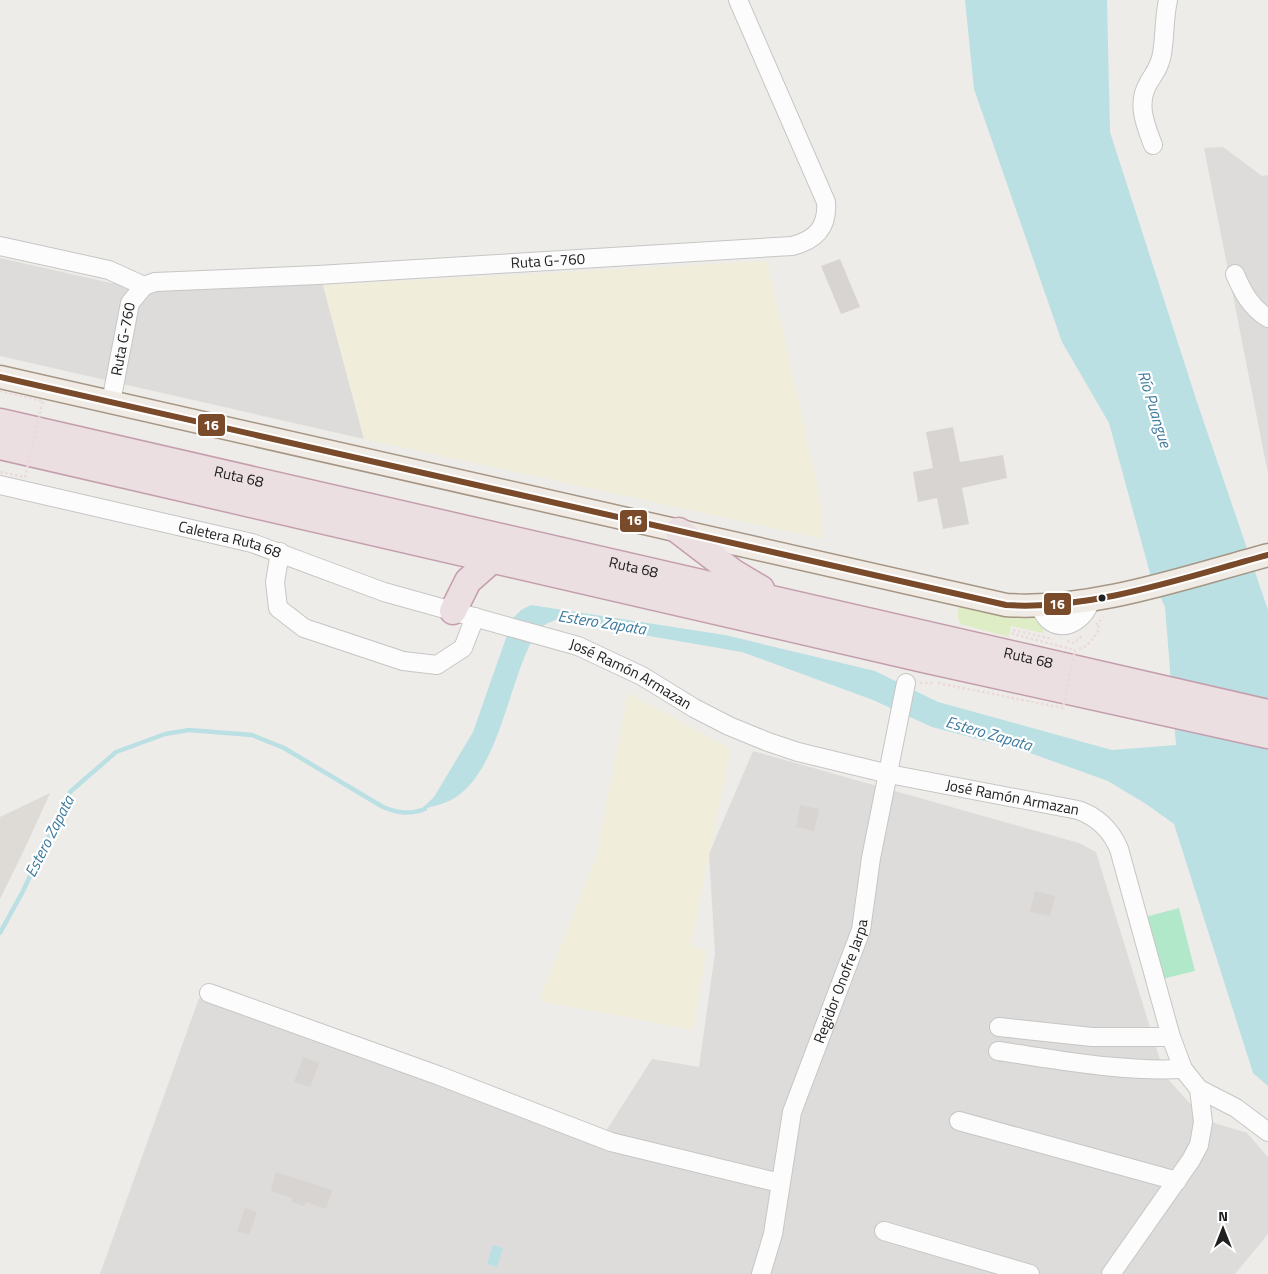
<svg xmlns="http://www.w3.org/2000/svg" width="1268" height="1274" font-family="'Titillium Web',sans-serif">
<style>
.residential{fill:#dddcda}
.airport{fill:#dedbd7}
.farmland{fill:#f0eedb}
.grass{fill:#dfedc6}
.pitch{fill:#b1e8ca}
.water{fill:#bae0e3}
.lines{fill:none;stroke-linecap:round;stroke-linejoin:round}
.stream{stroke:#bae0e3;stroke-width:4.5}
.building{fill:#d7d4d1}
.minor-casing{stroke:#c7c6c5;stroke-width:20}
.major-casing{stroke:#a59685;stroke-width:25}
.highway-casing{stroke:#c59eae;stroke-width:29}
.path{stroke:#ecd9da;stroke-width:2.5;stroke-dasharray:2.5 2.5;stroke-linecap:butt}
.minor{stroke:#fcfcfc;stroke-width:18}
.major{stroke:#f1ebe6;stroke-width:22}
.highway{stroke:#ebdfe2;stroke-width:26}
.path-bridge{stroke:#ecd9da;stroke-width:2.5;stroke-dasharray:2.5 2.5;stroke-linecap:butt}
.bus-1-casing{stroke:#fff;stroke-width:10}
.bus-1{stroke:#7a4b2a;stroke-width:6}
.bus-dot{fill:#202020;stroke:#fff;stroke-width:2}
.labels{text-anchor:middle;stroke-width:4.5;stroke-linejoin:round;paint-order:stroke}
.street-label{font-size:15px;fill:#202020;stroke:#fff}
.water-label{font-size:16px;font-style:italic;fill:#3d7a9d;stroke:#fff}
.line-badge{stroke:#fff;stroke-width:2}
.badge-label{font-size:14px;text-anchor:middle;font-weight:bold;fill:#fff}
</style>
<rect width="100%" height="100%" fill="#eeece9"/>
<path class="residential" d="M 1223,147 L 1262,176 L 1268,175 L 1268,474 L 1204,148 Z
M 0,258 L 111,283 L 323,285 L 364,439 L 0,356 Z
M 753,751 L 1079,843 L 1096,852 L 1165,1076 L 1205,1120 L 1247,1133 L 1268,1157 L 1268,1234 L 1235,1274 L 100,1274 L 199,998 L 599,1142 L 652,1059 L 699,1067 L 715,953 L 709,854 Z"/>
<path class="airport" d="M 50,793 L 26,846 L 0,899 L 0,817 Z"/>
<path class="farmland" d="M 767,261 L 820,497 L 823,539 L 364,439 L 323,285 Z
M 628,693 L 731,749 L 691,945 L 707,951 L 693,1030 L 539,1001 L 596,857 Z"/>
<path class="grass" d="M 963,603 L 1035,617 L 1044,628 L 1043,633 L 1011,626 L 1009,637 L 960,624 C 957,615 956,610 963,603 Z"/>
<path class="pitch" d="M 1179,908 L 1195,971 L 1162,979 L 1145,917 Z"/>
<path class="water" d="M 965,0 L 1107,0 L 1110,132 L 1197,402 L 1268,610 L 1268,1086 L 1253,1073 L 1174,824 L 1146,804 L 1108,781 L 1030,753 L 932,727 L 873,700 L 742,652 L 556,620 C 550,622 541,625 537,632 C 508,676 501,776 449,801 C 440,805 429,807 420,810 L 434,797 L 473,732 L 513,618 L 521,610 L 531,605 L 725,635 L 875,671 L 938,702 L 1112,750 L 1176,745 L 1165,607 L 1151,577 L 1109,423 L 1062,342 L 974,89 Z
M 493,1245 L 503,1248 L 497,1267 L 487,1264 Z"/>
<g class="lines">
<path class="stream" d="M 0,933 L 22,893 L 70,792 L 116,752 L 165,734 L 189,730 L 252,735 L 284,748 L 383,807 C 398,813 409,815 425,809"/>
</g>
<path class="building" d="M 840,259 L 860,307 L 841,314 L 821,266 Z
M 953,427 L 960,462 L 1003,455 L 1007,478 L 962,488 L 969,524 L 943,529 L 937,498 L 918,502 L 913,472 L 933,468 L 926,432 Z
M 800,805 L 819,809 L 814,831 L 796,827 Z
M 1035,891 L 1055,896 L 1050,916 L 1030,912 Z
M 303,1057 L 319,1063 L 310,1087 L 294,1082 Z
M 276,1172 L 332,1190 L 326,1209 L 306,1202 L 304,1206 L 291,1202 L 292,1198 L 271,1191 Z
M 245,1208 L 257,1212 L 249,1235 L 237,1231 Z"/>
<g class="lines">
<g class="minor-casing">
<g id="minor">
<path d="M 1153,145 C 1145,124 1136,103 1149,82 C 1155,72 1160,66 1162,54 C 1165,36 1164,18 1168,0"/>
<path d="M 0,246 L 109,270 L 144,286"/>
<path d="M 1235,274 C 1242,291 1251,308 1268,318"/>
<path id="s1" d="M 111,402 L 130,303 L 144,286 L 155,282 L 318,275 L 792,246 C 816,240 828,227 826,202 L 738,0"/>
<path id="s2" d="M 0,485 L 252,543 L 384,592 L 578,646 L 642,676 L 694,708 L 729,726 L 768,742 L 798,752 L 889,774 L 1078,810 C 1098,817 1111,830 1119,849 L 1171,1037 L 1183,1069 L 1199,1089 L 1203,1122 L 1199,1145 L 1191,1160 L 1111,1274"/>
<path d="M 280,552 L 275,582 L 278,608 L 304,628 L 403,661 L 437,665 L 463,648 L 475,617"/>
<path d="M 1040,606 C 1051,638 1084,626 1091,599"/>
<path d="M 209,993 L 440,1076 L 611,1142 L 780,1183"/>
<path d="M 999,1027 L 1092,1037 L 1171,1037"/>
<path d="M 998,1051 C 1060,1060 1121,1072 1183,1069"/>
<path d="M 1199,1089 L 1236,1108 L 1268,1132"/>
<path d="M 959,1121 L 1177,1181"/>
<path d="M 884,1231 L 1030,1274"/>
<path id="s3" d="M 761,1274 L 773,1234 L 792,1112 L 861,930 L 871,858 L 906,683"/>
</g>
</g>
<g class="major-casing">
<path id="major" d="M 0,377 L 1006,605 C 1090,611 1186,577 1268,555"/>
</g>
<g class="highway-casing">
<g id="highway">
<path id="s4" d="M 0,422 L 1268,713"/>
<path d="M 0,446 L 928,660 L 1268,735"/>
<path d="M 679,531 L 734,573 L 761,589"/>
<path d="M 453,611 L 468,581 L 493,559"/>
</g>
</g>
<path class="path" d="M 1096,625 L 1104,617
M 1067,641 L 1074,643 L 1082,636
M 1079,649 C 1089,646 1093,638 1099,630 L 1098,624
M 920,683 L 934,683"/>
<use href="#minor" class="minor"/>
<use href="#major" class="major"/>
<use href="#highway" class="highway"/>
<path class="path-bridge" d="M 0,391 L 43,401 L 25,477 L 0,472
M 938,683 L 1063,708 L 1075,650 L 1013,634 L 1013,630 L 1053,639"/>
<g class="bus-1-casing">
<path id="bus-1" d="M 0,377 L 1006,605 C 1090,611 1186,577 1268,555"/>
</g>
<use href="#bus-1" class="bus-1"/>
</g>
<circle class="bus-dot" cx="1102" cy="598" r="4.5"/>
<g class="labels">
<g class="street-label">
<text dy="5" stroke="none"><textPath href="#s1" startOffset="528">Ruta G-760</textPath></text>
<text dy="5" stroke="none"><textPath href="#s1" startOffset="64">Ruta G-760</textPath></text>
<text dy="5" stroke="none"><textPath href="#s4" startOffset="245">Ruta 68</textPath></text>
<text dy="5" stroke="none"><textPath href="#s2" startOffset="236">Caletera Ruta 68</textPath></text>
<text dy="5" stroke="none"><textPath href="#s4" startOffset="650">Ruta 68</textPath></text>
<text dy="5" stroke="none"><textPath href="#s4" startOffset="1055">Ruta 68</textPath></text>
<text dy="5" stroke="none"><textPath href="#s2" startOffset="660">José Ramón Armazan</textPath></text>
<text dy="5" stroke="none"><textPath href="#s2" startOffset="1065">José Ramón Armazan</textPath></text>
<text dy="5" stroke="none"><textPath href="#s3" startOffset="305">Regidor Onofre Jarpa</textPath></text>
</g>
<g class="water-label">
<text transform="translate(1155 409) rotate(73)" y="6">Río Puangue</text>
<text transform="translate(602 622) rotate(9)" y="6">Estero Zapata</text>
<text transform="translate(989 733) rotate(16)" y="6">Estero Zapata</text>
<text transform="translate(49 836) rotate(-63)" y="6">Estero Zapata</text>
</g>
</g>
<g class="line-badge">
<rect x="197" y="413" width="29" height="24" rx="5" fill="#7a4b2a"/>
<rect x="619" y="509" width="29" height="24" rx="5" fill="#7a4b2a"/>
<rect x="1043" y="592" width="29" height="24" rx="5" fill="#7a4b2a"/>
</g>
<g class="badge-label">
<text x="211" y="430">16</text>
<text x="634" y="525">16</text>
<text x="1057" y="609">16</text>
</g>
<g transform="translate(1223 1229)" stroke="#ffffff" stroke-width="4" paint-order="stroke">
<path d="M0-4L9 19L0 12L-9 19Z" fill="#202020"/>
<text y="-8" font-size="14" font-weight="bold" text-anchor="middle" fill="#202020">N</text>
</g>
</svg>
